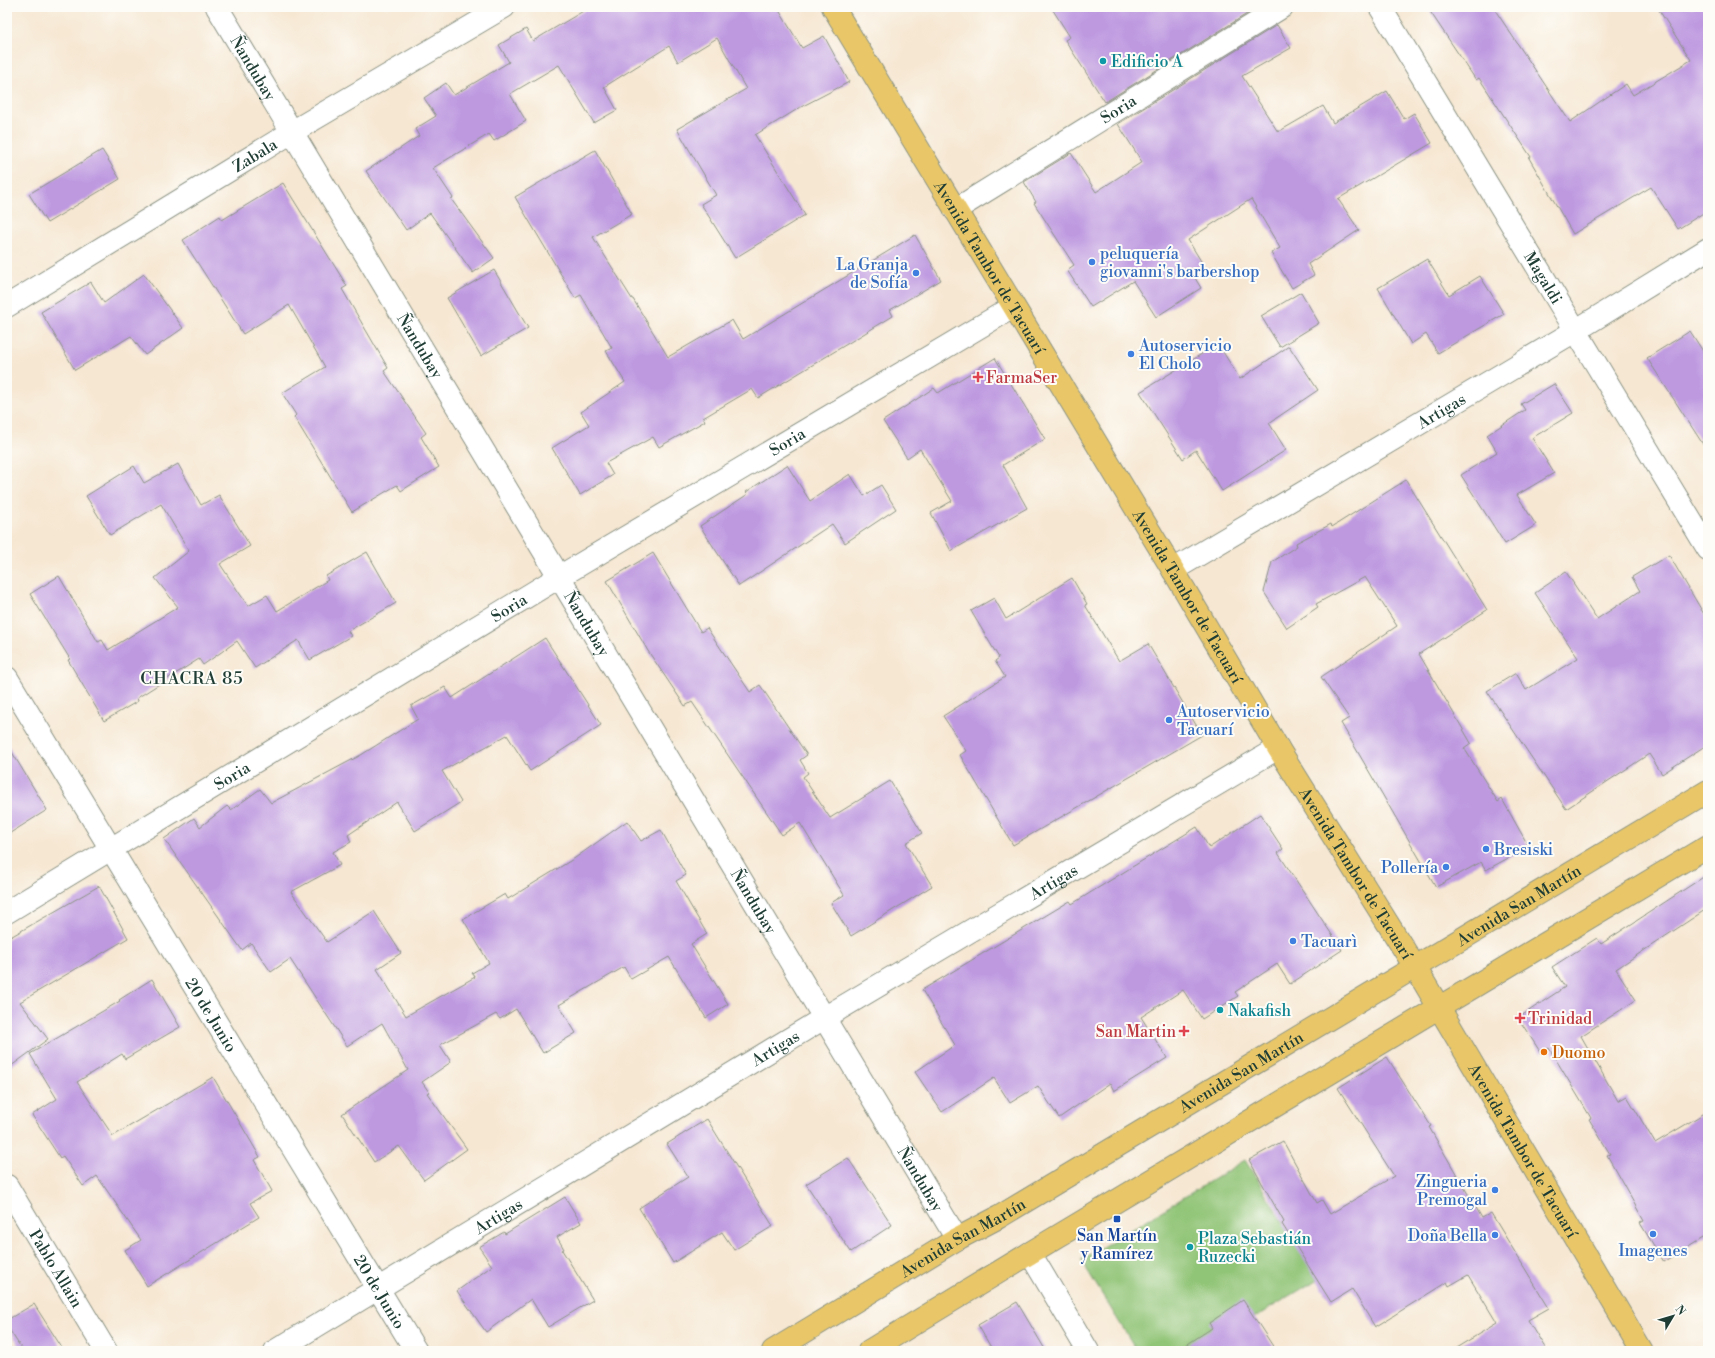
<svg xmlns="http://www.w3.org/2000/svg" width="1715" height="1358" font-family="'Libre Bodoni',serif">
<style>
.green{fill:#90c476;stroke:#588055}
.building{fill:#be99e0}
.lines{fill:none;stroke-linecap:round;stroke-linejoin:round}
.street-casing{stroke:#8a9283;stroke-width:24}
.primary-casing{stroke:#8a9283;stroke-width:24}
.street{stroke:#fff;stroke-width:22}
.primary{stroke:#e9c769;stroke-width:22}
.culture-dot{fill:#0f9aa8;stroke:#fdfcf7;stroke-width:1.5}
.shop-dot{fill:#3f7fe0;stroke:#fdfcf7;stroke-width:1.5}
.health-dot{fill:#e0444e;stroke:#fdfcf7;stroke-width:1.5}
.food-dot{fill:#e8710a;stroke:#fdfcf7;stroke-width:1.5}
.transit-dot{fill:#1a4fb4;stroke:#fdfcf7;stroke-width:1.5}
.labels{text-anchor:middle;stroke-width:4;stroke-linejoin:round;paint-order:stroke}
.culture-label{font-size:16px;fill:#0d838f;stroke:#fdfcf7;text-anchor:start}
.street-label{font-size:16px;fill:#1f3d34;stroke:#fdfcf7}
.shop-label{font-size:16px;fill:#366cbe;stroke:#fdfcf7;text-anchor:start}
.health-label{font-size:16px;fill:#be3a42;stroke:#fdfcf7;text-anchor:start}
.food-label{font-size:16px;fill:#c56008;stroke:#fdfcf7;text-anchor:start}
.transit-label{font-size:16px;fill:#164399;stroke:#fdfcf7}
.neighbourhood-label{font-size:17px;letter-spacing:1px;fill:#1f3d34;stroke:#fdfcf7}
</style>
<rect width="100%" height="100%" fill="#fdfcf7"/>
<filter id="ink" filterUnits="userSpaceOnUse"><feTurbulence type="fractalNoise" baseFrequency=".025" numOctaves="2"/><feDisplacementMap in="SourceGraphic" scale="8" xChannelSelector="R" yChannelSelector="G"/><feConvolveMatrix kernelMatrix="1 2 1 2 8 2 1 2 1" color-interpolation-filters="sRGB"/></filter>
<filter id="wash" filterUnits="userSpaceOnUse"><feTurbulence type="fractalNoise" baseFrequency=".012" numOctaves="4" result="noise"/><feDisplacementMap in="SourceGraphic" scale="16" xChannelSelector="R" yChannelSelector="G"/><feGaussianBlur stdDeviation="0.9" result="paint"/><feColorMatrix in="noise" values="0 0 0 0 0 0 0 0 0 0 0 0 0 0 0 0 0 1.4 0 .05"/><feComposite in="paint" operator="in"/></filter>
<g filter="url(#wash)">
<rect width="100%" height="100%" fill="#f6e7d2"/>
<path class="green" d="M 1245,1160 L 1318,1279 L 1199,1351 L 1137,1351 L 1081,1260 Z"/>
<g id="blocks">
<path class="building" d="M 590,7 L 777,7 L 802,48 L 824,36 L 849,82 L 801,107 L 755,135 L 805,215 L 735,258 L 701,204 L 716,195 L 677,129 L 746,89 L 717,38 L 678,62 L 669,46 L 604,87 L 617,110 L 594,123 L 559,65 L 510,94 L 526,121 L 494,141 L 489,134 L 433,168 L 453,198 L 451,199 L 494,258 L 473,273 L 430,213 L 406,230 L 366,171 L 419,136 L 415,129 L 436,116 L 424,98 L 446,83 L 454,95 L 509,62 L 499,45 L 526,29 L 533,41 Z
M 1051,7 L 1258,7 L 1105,102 L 1065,40 L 1070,37 Z
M 1427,7 L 1493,7 L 1570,122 L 1626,84 L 1633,95 L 1691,60 L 1657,7 L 1708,7 L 1708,210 L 1678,229 L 1651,187 L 1573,234 L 1529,158 L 1531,157 L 1479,78 L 1476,80 Z
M 1277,25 L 1291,48 L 1242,76 L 1278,132 L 1323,106 L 1333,123 L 1387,91 L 1404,119 L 1414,113 L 1432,143 L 1338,199 L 1359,230 L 1308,264 L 1314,275 L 1292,288 L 1271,253 L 1280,248 L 1251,199 L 1188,240 L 1204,266 L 1192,273 L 1201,288 L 1156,317 L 1133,281 L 1091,307 L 1067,270 L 1074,265 L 1034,203 L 1036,202 L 1024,182 L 1071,153 L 1096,192 L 1142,162 L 1118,124 Z
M 102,150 L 120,179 L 47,223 L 29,194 Z
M 595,150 L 632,214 L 593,237 L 632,299 L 633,299 L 668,357 L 732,320 L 743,339 L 915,235 L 941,280 L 890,310 L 893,316 L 758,398 L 752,389 L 703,418 L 705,421 L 659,447 L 653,437 L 606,463 L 613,475 L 580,495 L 552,448 L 589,425 L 581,412 L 625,382 L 606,351 L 612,348 L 581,295 L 575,298 L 515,197 Z
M 283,183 L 347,286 L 342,289 L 388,368 L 384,371 L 426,433 L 421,437 L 439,467 L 401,491 L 397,485 L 352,512 L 294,417 L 296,415 L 282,393 L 325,367 L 289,305 L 243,334 L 183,240 L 220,216 L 222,220 Z
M 1427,259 L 1449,295 L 1480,276 L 1504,314 L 1438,353 L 1426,334 L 1411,344 L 1378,288 Z
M 494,270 L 528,328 L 481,356 L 447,298 Z
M 144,274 L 183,328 L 145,355 L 131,336 L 75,370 L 41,312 L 91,282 L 104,303 Z
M 1301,292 L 1319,323 L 1280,347 L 1261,316 Z
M 1690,331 L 1708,359 L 1708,452 L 1647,358 Z
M 1218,344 L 1240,379 L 1289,346 L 1318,390 L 1269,423 L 1286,450 L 1222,491 L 1196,450 L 1183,459 L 1140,392 Z
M 995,358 L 1045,439 L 1003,465 L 1027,508 L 951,551 L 931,513 L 952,501 L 920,449 L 907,458 L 883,421 L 934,388 L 938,393 Z
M 1554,384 L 1573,413 L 1532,438 L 1554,473 L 1517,495 L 1536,525 L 1505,544 L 1461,475 L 1497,452 L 1487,435 L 1525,410 L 1521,404 Z
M 178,464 L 201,505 L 219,495 L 250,546 L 220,564 L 248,606 L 267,595 L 277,611 L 328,580 L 326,576 L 367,552 L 396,603 L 348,631 L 351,636 L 310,660 L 298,640 L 255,668 L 237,641 L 203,665 L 199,659 L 137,698 L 138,701 L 104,721 L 68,660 L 70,659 L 30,594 L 59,576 L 98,642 L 102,640 L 108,650 L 178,607 L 155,578 L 189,551 L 161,504 L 110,535 L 86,496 L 134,466 L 144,483 Z
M 787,465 L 810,501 L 850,474 L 864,496 L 881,485 L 896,509 L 845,543 L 832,524 L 739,586 L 700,526 L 748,494 L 746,492 Z
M 1406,480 L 1487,610 L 1419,654 L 1471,743 L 1464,748 L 1498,802 L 1502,799 L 1529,847 L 1486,870 L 1481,862 L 1436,887 L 1341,723 L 1349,718 L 1321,677 L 1397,626 L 1365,577 L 1316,604 L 1318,607 L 1287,628 L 1264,592 L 1272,562 L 1297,546 L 1296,543 L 1331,524 L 1332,527 Z
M 653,553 L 701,632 L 707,628 L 750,692 L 760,685 L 807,755 L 800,760 L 808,773 L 803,777 L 830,818 L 890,781 L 922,833 L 906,843 L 932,886 L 851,936 L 831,903 L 844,895 L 800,823 L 782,835 L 692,702 L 685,706 L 648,651 L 607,581 Z
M 1669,555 L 1708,621 L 1708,744 L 1662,774 L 1649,754 L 1566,809 L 1487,691 L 1516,673 L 1526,690 L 1578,658 L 1535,593 L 1566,572 L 1597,619 L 1640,591 L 1632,577 Z
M 1072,578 L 1087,604 L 1085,605 L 1119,661 L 1148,644 L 1202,735 L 1013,845 L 960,755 L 966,751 L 943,716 L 1005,677 L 995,661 L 999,658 L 971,611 L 994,598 L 1006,619 Z
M 545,638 L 601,725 L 530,771 L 507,735 L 442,771 L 461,802 L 415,831 L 397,802 L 348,835 L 351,842 L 333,852 L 340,865 L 291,892 L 327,942 L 374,911 L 401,953 L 377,969 L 406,1016 L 475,977 L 472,973 L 489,963 L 463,919 L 505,894 L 508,899 L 575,858 L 627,821 L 641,841 L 661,830 L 686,875 L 676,881 L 707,934 L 691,944 L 728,1004 L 706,1018 L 669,957 L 631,979 L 624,967 L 559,1005 L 576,1033 L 543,1053 L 516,1009 L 500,1019 L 496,1014 L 440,1045 L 451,1062 L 422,1082 L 429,1092 L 427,1093 L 467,1149 L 424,1180 L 399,1146 L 374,1162 L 342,1114 L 408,1070 L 382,1023 L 347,1046 L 290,959 L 271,972 L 251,943 L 242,950 L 164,839 L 194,818 L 200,827 L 227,806 L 231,810 L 260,789 L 271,803 L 361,755 L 418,719 L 411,706 L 445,687 L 452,698 Z
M 7,744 L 47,810 L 7,835 Z
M 1260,814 L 1283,849 L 1278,853 L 1342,950 L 1290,984 L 1277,964 L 1235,992 L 1238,996 L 1202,1019 L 1183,990 L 1141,1017 L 1167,1058 L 1114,1091 L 1110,1083 L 1059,1118 L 1038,1086 L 1010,1103 L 994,1078 L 942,1112 L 915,1072 L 955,1045 L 922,990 L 1070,901 L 1072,904 L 1197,827 L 1209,848 Z
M 1708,874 L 1708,908 L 1616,969 L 1636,1000 L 1581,1036 L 1618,1101 L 1627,1096 L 1655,1143 L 1708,1111 L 1708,1235 L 1664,1262 L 1640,1223 L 1644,1221 L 1607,1155 L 1610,1154 L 1589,1119 L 1591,1118 L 1549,1048 L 1541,1053 L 1518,1018 L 1565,987 L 1552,967 L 1597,938 L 1601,944 Z
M 99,886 L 128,938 L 20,1002 L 48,1039 L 7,1069 L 7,939 Z
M 152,979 L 180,1027 L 125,1059 L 122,1054 L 77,1082 L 113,1136 L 213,1077 L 260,1157 L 254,1160 L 272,1191 L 250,1203 L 259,1217 L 147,1286 L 125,1250 L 141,1240 L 97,1176 L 83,1186 L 63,1156 L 60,1158 L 32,1115 L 57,1099 L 30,1054 L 120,1001 L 119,1000 Z
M 1387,1057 L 1431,1126 L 1429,1127 L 1482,1218 L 1491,1213 L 1549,1308 L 1528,1320 L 1547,1351 L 1451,1351 L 1497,1323 L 1468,1275 L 1449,1286 L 1447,1282 L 1375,1327 L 1352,1289 L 1331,1302 L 1282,1224 L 1284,1222 L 1249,1160 L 1283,1141 L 1317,1203 L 1322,1200 L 1330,1214 L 1394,1176 L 1338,1088 Z
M 707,1119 L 773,1226 L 734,1250 L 722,1232 L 673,1263 L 639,1208 L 688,1177 L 667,1144 Z
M 848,1158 L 892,1225 L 851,1252 L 806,1184 Z
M 565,1197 L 581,1223 L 557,1237 L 564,1249 L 562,1250 L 593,1300 L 548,1327 L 531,1299 L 486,1332 L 457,1291 L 492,1266 L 479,1247 L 504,1232 L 505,1234 Z
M 1243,1300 L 1276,1351 L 1177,1351 L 1212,1328 L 1209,1323 Z
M 1017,1302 L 1046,1351 L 993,1351 L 978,1325 Z
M 34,1304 L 64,1351 L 23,1351 L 7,1326 L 7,1320 Z"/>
</g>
</g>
<g filter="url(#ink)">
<use href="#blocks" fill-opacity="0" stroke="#8a9283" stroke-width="1"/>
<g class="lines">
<g class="street-casing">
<g id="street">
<path id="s1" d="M 217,7 L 957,1239"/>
<path id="s2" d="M 1380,7 L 1708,549"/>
<path id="s3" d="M 955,210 L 1282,7"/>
<path id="s4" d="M 7,306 L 292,132 L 504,7"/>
<path id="s5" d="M 1173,570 L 1575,331 L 1708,249"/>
<path id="s6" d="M 7,678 L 416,1351"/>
<path id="s7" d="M 7,912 L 559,577 L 1013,307"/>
<path id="s8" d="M 7,1186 L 106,1351"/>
<path d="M 1030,1253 L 1088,1351"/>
<path id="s9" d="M 275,1351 L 824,1018 L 1278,748"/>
</g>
</g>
<g class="primary-casing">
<g id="primary">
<path id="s10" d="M 833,7 L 1173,570 L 1278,748 L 1415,967 L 1642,1351"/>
<path id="s11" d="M 773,1351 L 957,1239 L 999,1217 L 1708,791"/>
<path d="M 869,1351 L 1030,1253 L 1708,846"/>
</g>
</g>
<use href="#street" class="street"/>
<use href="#primary" class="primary"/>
</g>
</g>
<g class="culture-dot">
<circle cx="1103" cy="61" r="4"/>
<circle cx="1220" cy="1010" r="4"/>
<circle cx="1190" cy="1247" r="4"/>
</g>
<g class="shop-dot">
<circle cx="1092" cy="262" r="4"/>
<circle cx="916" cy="273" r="4"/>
<circle cx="1131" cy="354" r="4"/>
<circle cx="1169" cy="720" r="4"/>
<circle cx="1486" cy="849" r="4"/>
<circle cx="1446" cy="867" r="4"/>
<circle cx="1293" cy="941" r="4"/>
<circle cx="1495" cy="1190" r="4"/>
<circle cx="1653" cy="1234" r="4"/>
<circle cx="1495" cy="1235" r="4"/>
</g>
<g class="health-dot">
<path d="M976 371h4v4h4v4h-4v4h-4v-4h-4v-4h4z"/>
<path d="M1518 1012h4v4h4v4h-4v4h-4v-4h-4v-4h4z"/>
<path d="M1182 1025h4v4h4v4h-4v4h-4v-4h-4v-4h4z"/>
</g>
<circle class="food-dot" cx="1544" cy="1052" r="4"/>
<rect class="transit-dot" x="1113" y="1215" width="8" height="8" rx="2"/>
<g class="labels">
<g class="culture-label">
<text x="1111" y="67">Edificio A</text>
<text x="1228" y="1016">Nakafish</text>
<text x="1198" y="1244">Plaza Sebastián<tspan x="1198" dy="18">Ruzecki</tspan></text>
</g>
<g class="street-label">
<text dy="6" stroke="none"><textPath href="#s1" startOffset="71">Ñandubay</textPath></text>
<text dy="6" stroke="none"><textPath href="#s3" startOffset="192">Soria</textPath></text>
<text dy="6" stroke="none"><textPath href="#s4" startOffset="290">Zabala</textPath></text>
<text dy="6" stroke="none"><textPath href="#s10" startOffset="304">Avenida Tambor de Tacuarí</textPath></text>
<text dy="6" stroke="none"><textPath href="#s2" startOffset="316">Magaldi</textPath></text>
<text dy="6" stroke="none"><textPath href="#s1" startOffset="395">Ñandubay</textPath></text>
<text dy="6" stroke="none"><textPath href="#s5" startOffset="312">Artigas</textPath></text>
<text dy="6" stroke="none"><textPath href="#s7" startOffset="911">Soria</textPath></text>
<text dy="6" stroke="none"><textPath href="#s10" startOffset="688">Avenida Tambor de Tacuarí</textPath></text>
<text dy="6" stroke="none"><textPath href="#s7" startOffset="587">Soria</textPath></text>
<text dy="6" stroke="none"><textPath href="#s1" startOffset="719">Ñandubay</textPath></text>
<text dy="6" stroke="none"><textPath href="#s7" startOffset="263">Soria</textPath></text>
<text dy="6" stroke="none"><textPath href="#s10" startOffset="1012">Avenida Tambor de Tacuarí</textPath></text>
<text dy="6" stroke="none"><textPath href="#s9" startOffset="909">Artigas</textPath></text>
<text dy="6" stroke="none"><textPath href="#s1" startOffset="1043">Ñandubay</textPath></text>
<text dy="6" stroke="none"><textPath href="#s11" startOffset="869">Avenida San Martín</textPath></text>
<text dy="6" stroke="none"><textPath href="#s6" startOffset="394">20 de Junio</textPath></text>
<text dy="6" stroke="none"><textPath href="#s9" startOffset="585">Artigas</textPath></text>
<text dy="6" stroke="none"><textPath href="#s11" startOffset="545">Avenida San Martín</textPath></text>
<text dy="6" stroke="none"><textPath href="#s10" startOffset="1336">Avenida Tambor de Tacuarí</textPath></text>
<text dy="6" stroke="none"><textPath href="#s1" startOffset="1367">Ñandubay</textPath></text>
<text dy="6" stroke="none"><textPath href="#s9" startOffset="261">Artigas</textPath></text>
<text dy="6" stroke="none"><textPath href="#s11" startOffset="221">Avenida San Martín</textPath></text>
<text dy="6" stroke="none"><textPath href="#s8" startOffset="96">Pablo Allain</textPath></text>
<text dy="6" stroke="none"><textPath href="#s6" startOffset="718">20 de Junio</textPath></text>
</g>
<g class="shop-label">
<text x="1100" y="259">peluquería<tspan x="1100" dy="18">giovanni's barbershop</tspan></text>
<text x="908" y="270" text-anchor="end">La Granja<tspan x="908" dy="18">de Sofía</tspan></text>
<text x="1139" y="351">Autoservicio<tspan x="1139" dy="18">El Cholo</tspan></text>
<text x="1177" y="717">Autoservicio<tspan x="1177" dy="18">Tacuarí</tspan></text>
<text x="1494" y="855">Bresiski</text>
<text x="1438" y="873" text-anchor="end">Pollería</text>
<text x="1301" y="947">Tacuarì</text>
<text x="1487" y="1187" text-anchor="end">Zingueria<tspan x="1487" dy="18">Premogal</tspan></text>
<text x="1487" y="1241" text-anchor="end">Doña Bella</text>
<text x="1653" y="1256" text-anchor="middle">Imagenes</text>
</g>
<g class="health-label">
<text x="986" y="383">FarmaSer</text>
<text x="1528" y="1024">Trinidad</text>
<text x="1176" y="1037" text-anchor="end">San Martin</text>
</g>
<g class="food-label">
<text x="1552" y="1058">Duomo</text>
</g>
<g class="transit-label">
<text x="1117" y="1241">San Martín<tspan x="1117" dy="18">y Ramírez</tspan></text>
</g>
<g class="neighbourhood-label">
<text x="192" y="684">CHACRA 85</text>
</g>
</g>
<rect width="1715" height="1358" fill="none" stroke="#fdfcf7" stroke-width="24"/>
<g transform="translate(1673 1316) rotate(52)" stroke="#fdfcf7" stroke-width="3" paint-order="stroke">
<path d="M0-3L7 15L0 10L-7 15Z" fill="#1f3d34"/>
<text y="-6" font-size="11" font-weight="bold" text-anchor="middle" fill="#1f3d34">N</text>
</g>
</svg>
